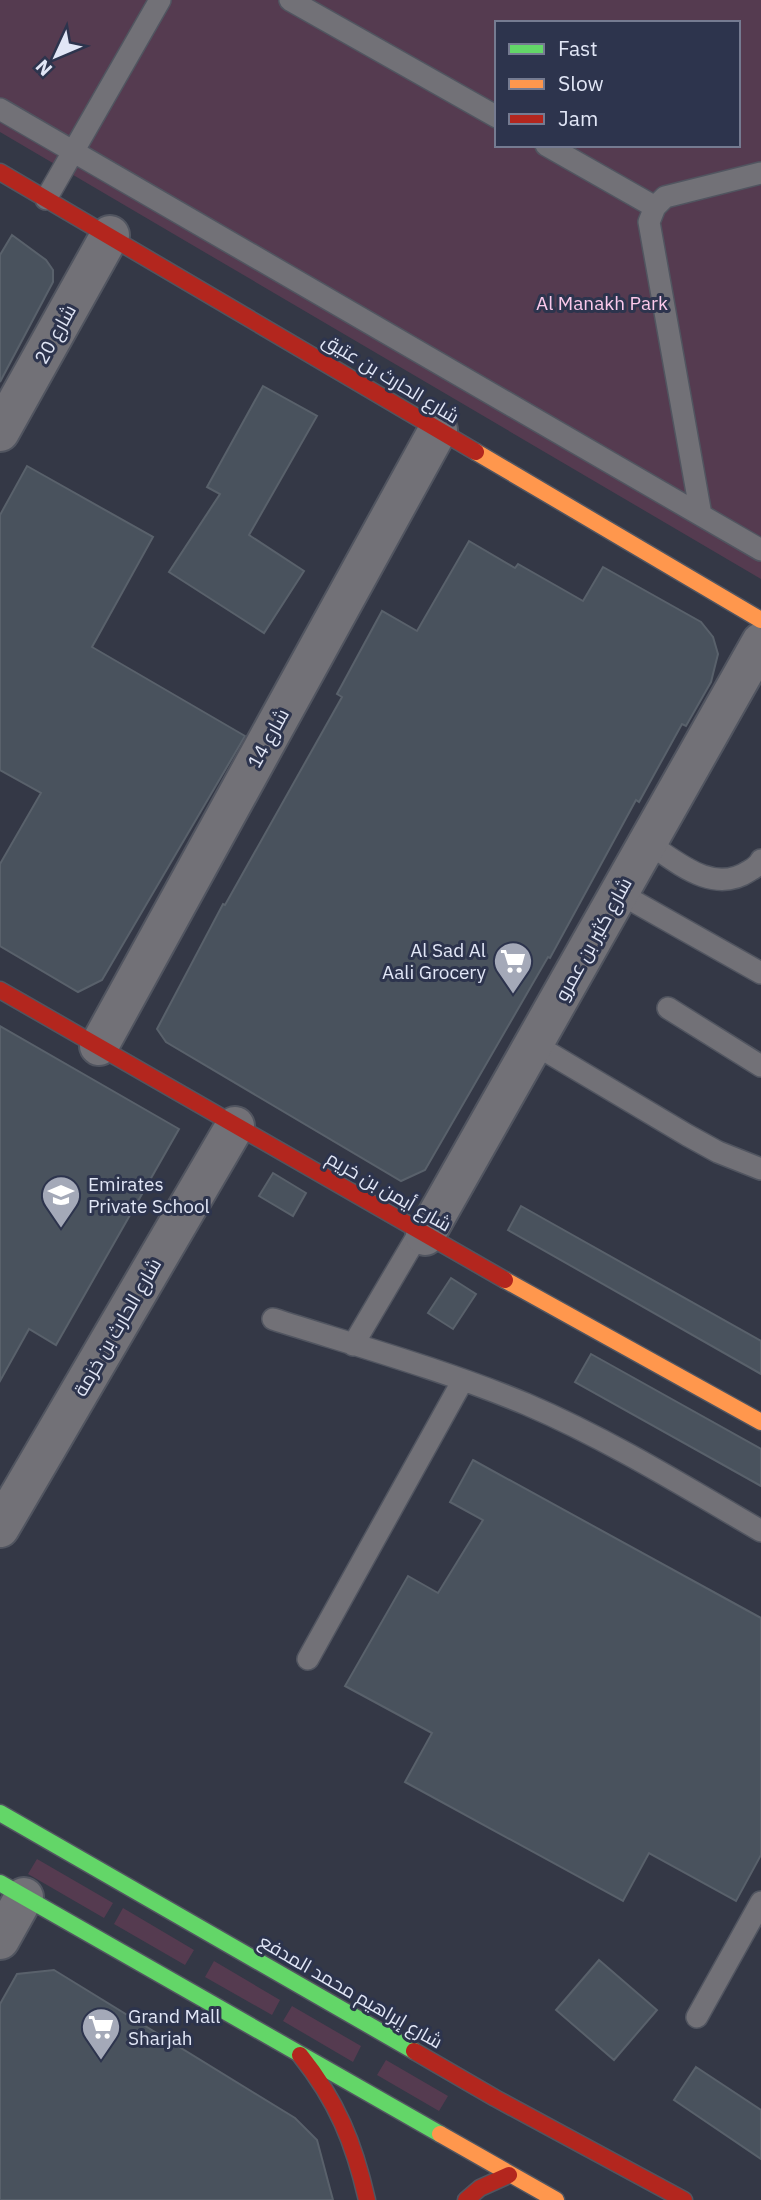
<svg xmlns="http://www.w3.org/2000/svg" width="761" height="2200" font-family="'IBM Plex Sans',Cairo,sans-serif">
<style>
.green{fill:#553b50;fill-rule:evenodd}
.building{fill:#49525d;stroke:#59616b;stroke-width:2}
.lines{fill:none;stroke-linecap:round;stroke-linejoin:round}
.lane-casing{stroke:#515560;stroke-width:24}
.street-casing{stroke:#515560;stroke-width:42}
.fast-casing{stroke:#515560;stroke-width:19}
.slow-casing{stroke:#515560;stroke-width:19}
.jam-casing{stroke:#515560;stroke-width:19}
.lane{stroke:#727177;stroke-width:21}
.street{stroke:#727177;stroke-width:38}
.fast{stroke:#63d668;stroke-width:16}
.slow{stroke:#ff974d;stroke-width:16}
.jam{stroke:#b3261e;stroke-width:16}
.labels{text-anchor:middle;stroke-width:6;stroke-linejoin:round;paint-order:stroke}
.park-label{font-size:19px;fill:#fbc9eb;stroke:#2d344d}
.street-label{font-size:19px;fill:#e1e6f6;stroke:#2d344d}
.poi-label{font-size:19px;fill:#e1e6f6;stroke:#2d344d;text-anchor:start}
</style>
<rect width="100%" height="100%" fill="#343846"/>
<path class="green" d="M 0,0 L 761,0 L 761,579 L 0,132 ZM 497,23 L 738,23 L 738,145 L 497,145 Z
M 37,1859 L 113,1903 L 104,1918 L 28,1874 Z
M 123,1908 L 194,1950 L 185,1965 L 114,1924 Z
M 214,1961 L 280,2000 L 272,2015 L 205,1977 Z
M 292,2006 L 361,2046 L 353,2062 L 283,2021 Z
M 386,2060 L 448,2096 L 439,2111 L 377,2075 Z"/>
<path class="building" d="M 12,235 L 46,260 L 53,270 L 53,282 L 0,382 L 0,255 Z
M 263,386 L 317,416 L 249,535 L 304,571 L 264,633 L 169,572 L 220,494 L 207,487 Z
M 27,466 L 153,537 L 92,647 L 245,736 L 102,980 L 78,992 L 0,946 L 0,864 L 41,793 L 0,770 L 0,515 Z
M 469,541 L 515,568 L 518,564 L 583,601 L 603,567 L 701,622 L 713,637 L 718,654 L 711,682 L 686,726 L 682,724 L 639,802 L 636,800 L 550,958 L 548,957 L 425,1170 L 401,1181 L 166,1042 L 157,1029 L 223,904 L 225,905 L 342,697 L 337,694 L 382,611 L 417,631 Z
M 0,1026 L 179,1129 L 56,1345 L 29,1329 L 0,1381 Z
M 273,1173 L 306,1193 L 293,1216 L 259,1196 Z
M 521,1206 L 761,1341 L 761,1374 L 508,1230 Z
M 451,1278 L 476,1294 L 453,1329 L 428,1313 Z
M 591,1354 L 761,1449 L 761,1486 L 575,1382 Z
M 473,1460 L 761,1618 L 761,1855 L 736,1901 L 649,1853 L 623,1901 L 405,1782 L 432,1733 L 345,1686 L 408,1576 L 438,1593 L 483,1520 L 450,1502 Z
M 599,1960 L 657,2010 L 614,2060 L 556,2010 Z
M 54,1970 L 295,2118 L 317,2140 L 333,2200 L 0,2200 L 0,2004 L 17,1974 Z
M 696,2067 L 761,2110 L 761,2159 L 674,2100 Z"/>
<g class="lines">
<g class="lane-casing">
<path id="lane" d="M 290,0 L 497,117
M 0,109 L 761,550
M 546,145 L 655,207
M 46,199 L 160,0
M 701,515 L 649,222 L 655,207 L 665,197 L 761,173
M 648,843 C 677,862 713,895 749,871 C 754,868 758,866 761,860
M 619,893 L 761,973
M 668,1008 L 761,1066
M 534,1044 L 687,1135 L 718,1152 L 761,1169
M 273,1319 C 358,1346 444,1370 526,1404 C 608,1439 684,1486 761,1531
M 353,1345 L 419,1233
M 308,1659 L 463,1380
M 697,2017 L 761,1902"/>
</g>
<g class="street-casing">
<path id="street" d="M 0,432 L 110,235
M 99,1046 L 438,430
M 425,1236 L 761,642
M 0,1528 L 235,1126
M 0,1940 L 24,1897"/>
</g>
<g class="fast-casing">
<path id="fast" d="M 0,1813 L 414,2051
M 0,1883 L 440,2134"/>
</g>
<g class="slow-casing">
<path id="slow" d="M 476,452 L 761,620
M 505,1280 L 761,1422
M 440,2134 L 556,2200"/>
</g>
<g class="jam-casing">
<path id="jam" d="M 0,172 L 476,452
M 0,990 L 505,1280
M 414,2051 L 495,2098 L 684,2200
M 300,2055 C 337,2101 354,2143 367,2200
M 466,2200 L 480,2188 L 509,2175"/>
</g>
<use href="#lane" class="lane"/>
<use href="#street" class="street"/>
<use href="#fast" class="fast"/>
<use href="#slow" class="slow"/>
<use href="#jam" class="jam"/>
</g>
<defs>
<g id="supermarket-pin" transform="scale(2.0125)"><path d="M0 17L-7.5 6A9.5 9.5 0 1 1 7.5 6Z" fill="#a4a9b8" stroke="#2d344d"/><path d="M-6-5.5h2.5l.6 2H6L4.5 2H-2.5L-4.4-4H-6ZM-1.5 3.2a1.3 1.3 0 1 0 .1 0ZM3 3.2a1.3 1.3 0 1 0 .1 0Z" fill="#fff"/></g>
<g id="school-pin" transform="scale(2.0125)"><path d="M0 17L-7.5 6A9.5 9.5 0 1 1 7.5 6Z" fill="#a4a9b8" stroke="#2d344d"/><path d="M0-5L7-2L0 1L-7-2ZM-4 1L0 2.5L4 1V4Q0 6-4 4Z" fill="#fff"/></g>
</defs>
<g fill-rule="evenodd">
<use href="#supermarket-pin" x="513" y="961"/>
<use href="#school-pin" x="61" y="1195"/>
<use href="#supermarket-pin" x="101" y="2027"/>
</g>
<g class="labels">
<g class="park-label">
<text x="602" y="310">Al Manakh Park</text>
</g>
<g class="street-label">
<text transform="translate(55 334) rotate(-61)" y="7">شارع 20</text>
<text transform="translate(391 378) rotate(31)" y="7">شارع الحارث بن عتيق</text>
<text transform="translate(268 738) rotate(-61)" y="7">شارع 14</text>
<text transform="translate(593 939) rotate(-61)" y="7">شارع كثير بن عمرو</text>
<text transform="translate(389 1191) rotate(30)" y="7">شارع أيمن بن خريم</text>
<text transform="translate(117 1327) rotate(-60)" y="7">شارع الحارث بن خزمة</text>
<text transform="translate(351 1991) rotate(30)" y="7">شارع إبراهيم محمد المدفع</text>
</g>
<g class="poi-label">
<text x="486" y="957" text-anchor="end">Al Sad Al<tspan x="486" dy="22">Aali Grocery</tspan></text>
<text x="88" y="1191">Emirates<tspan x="88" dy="22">Private School</tspan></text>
<text x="128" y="2023">Grand Mall<tspan x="128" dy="22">Sharjah</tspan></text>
</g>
</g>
<rect x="495" y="21" width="245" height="126" fill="#2d344d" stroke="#757b91" stroke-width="2"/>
<rect x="509" y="44" width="35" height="10" fill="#63d668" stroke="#757b91" stroke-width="2"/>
<text x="558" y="56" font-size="21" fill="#e1e6f6">Fast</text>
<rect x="509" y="79" width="35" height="10" fill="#ff974d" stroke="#757b91" stroke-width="2"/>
<text x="558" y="91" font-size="21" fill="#e1e6f6">Slow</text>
<rect x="509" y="114" width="35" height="10" fill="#b3261e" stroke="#757b91" stroke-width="2"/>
<text x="558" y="126" font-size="21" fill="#e1e6f6">Jam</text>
<g transform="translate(56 56) rotate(226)" stroke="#2d344d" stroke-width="5" paint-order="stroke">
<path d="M0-5L12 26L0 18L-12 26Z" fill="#e1e6f6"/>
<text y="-10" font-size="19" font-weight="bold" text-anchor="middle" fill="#e1e6f6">N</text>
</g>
</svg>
